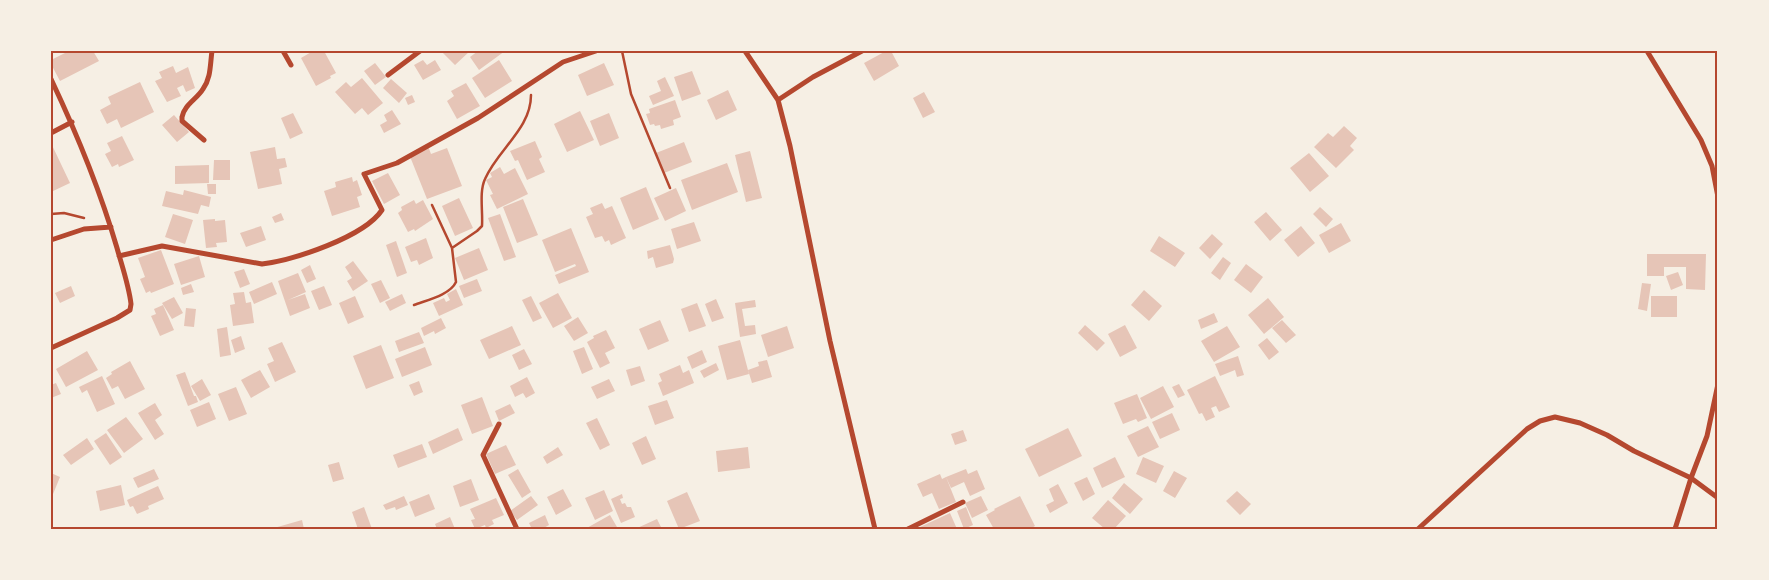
<svg xmlns="http://www.w3.org/2000/svg" width="1769" height="580" font-family="'Asap Condensed',sans-serif">
<style>
.building{fill:#e6c5b7}
.lines{fill:none;stroke-linecap:round;stroke-linejoin:round}
.path{stroke:#b5482f;stroke-width:2.5}
.minor{stroke:#b5482f;stroke-width:5}
.neatline{fill:none;stroke:#b5482f;stroke-width:2}
</style>
<rect width="100%" height="100%" fill="#f6efe4"/>
<path class="building" d="M 69,51 L 93,51 L 99,61 L 60,81 L 51,64 L 51,60 Z
M 313,51 L 324,51 L 336,73 L 330,76 L 331,78 L 316,86 L 301,58 Z
M 441,51 L 470,51 L 455,65 Z
M 478,51 L 505,51 L 479,70 L 470,57 Z
M 886,51 L 891,51 L 899,66 L 874,81 L 864,63 Z
M 423,60 L 427,65 L 435,60 L 441,70 L 423,80 L 414,65 Z
M 499,60 L 512,81 L 485,98 L 472,78 Z
M 375,63 L 386,77 L 375,85 L 364,71 Z
M 604,63 L 614,85 L 587,96 L 578,75 Z
M 173,66 L 176,73 L 188,67 L 195,88 L 186,92 L 183,85 L 177,88 L 181,96 L 167,102 L 155,81 L 162,78 L 159,72 Z
M 692,71 L 701,94 L 682,101 L 674,77 Z
M 665,77 L 674,96 L 653,105 L 649,96 L 661,91 L 657,81 Z
M 362,78 L 383,103 L 368,115 L 362,108 L 355,114 L 335,92 L 346,82 L 351,87 Z
M 391,79 L 407,93 L 399,103 L 383,88 Z
M 140,82 L 154,112 L 121,128 L 117,119 L 107,124 L 100,110 L 111,104 L 108,97 Z
M 466,83 L 480,106 L 457,119 L 447,101 L 454,96 L 451,91 Z
M 728,90 L 737,110 L 716,120 L 707,100 Z
M 924,92 L 935,112 L 923,118 L 913,98 Z
M 412,95 L 415,102 L 408,105 L 405,98 Z
M 675,100 L 681,117 L 673,120 L 674,125 L 661,129 L 660,125 L 655,126 L 654,124 L 650,125 L 646,114 L 650,113 L 649,109 Z
M 392,110 L 401,124 L 384,133 L 380,125 L 387,121 L 384,115 Z
M 580,111 L 594,140 L 567,152 L 554,124 Z
M 293,113 L 303,133 L 290,139 L 281,118 Z
M 609,113 L 619,138 L 600,146 L 590,121 Z
M 174,115 L 189,132 L 177,142 L 162,125 Z
M 1344,126 L 1357,138 L 1350,146 L 1354,150 L 1336,168 L 1314,147 L 1328,133 L 1333,137 Z
M 122,136 L 134,160 L 119,167 L 118,164 L 112,167 L 105,154 L 111,151 L 107,143 Z
M 535,141 L 542,157 L 539,159 L 545,172 L 527,180 L 518,160 L 515,161 L 510,151 Z
M 684,142 L 692,162 L 664,173 L 656,153 Z
M 51,143 L 70,183 L 51,192 Z
M 428,146 L 431,154 L 447,148 L 462,186 L 427,199 L 409,154 Z
M 275,147 L 277,159 L 285,158 L 287,167 L 279,169 L 282,184 L 258,189 L 250,152 Z
M 750,151 L 762,198 L 746,202 L 735,155 Z
M 1309,153 L 1329,176 L 1310,192 L 1290,168 Z
M 214,160 L 230,160 L 230,180 L 213,180 Z
M 727,163 L 738,192 L 692,210 L 681,180 Z
M 209,165 L 209,183 L 175,184 L 175,166 Z
M 500,167 L 504,174 L 515,168 L 528,194 L 497,209 L 490,195 L 493,194 L 486,180 L 492,177 L 490,173 Z
M 388,173 L 400,195 L 384,204 L 372,181 Z
M 352,177 L 353,182 L 357,180 L 362,195 L 357,197 L 360,207 L 332,216 L 324,191 L 336,187 L 335,182 Z
M 207,184 L 216,184 L 216,194 L 208,194 Z
M 646,187 L 659,219 L 633,230 L 620,198 Z
M 676,188 L 686,211 L 665,221 L 654,198 Z
M 184,190 L 211,197 L 209,207 L 201,205 L 198,214 L 162,206 L 166,191 L 183,195 Z
M 459,198 L 473,228 L 455,236 L 442,206 Z
M 523,199 L 538,235 L 517,243 L 503,207 Z
M 414,200 L 416,204 L 423,200 L 433,219 L 415,231 L 414,229 L 408,232 L 398,213 L 402,210 L 401,207 Z
M 602,203 L 605,209 L 612,206 L 626,238 L 611,245 L 609,240 L 605,242 L 602,236 L 595,238 L 586,217 L 593,214 L 590,208 Z
M 1320,207 L 1333,219 L 1326,227 L 1313,214 Z
M 1266,212 L 1282,230 L 1270,241 L 1254,222 Z
M 281,213 L 284,220 L 275,223 L 272,217 Z
M 173,214 L 193,220 L 185,244 L 165,237 Z
M 500,214 L 516,257 L 504,261 L 488,218 Z
M 215,219 L 215,221 L 225,220 L 227,242 L 216,243 L 217,247 L 206,248 L 203,220 Z
M 694,222 L 701,241 L 677,249 L 671,229 Z
M 1341,223 L 1351,241 L 1329,253 L 1319,235 Z
M 261,226 L 266,240 L 246,247 L 240,233 Z
M 1301,226 L 1315,243 L 1298,257 L 1284,240 Z
M 571,228 L 589,272 L 559,284 L 555,275 L 576,266 L 575,264 L 555,272 L 542,240 Z
M 1212,234 L 1223,244 L 1210,259 L 1199,248 Z
M 1159,236 L 1185,253 L 1175,267 L 1150,251 Z
M 426,238 L 433,258 L 419,265 L 417,260 L 411,262 L 405,247 Z
M 396,241 L 407,273 L 397,277 L 386,245 Z
M 670,245 L 674,259 L 673,263 L 656,268 L 653,257 L 648,259 L 647,251 Z
M 479,248 L 488,270 L 464,280 L 455,258 Z
M 161,250 L 174,284 L 151,293 L 150,291 L 146,293 L 140,279 L 145,277 L 138,258 Z
M 1647,254 L 1706,254 L 1705,290 L 1686,289 L 1686,267 L 1664,267 L 1664,276 L 1647,276 Z
M 199,256 L 205,277 L 181,285 L 174,264 Z
M 1223,257 L 1231,263 L 1220,280 L 1211,273 Z
M 353,261 L 368,281 L 353,291 L 347,281 L 352,278 L 345,267 Z
M 1246,264 L 1263,277 L 1251,293 L 1234,280 Z
M 310,265 L 316,279 L 307,283 L 301,270 Z
M 244,269 L 250,284 L 240,288 L 234,272 Z
M 1678,272 L 1683,285 L 1671,290 L 1666,276 Z
M 298,273 L 306,292 L 288,300 L 305,294 L 310,308 L 290,316 L 278,281 Z
M 477,279 L 482,291 L 464,298 L 459,286 Z
M 381,280 L 390,298 L 380,303 L 371,284 Z
M 272,282 L 277,294 L 254,304 L 249,292 Z
M 1642,283 L 1651,284 L 1647,311 L 1638,309 Z
M 191,284 L 194,292 L 183,295 L 181,288 Z
M 71,286 L 75,296 L 60,303 L 55,293 Z
M 324,286 L 332,305 L 319,310 L 311,291 Z
M 456,289 L 463,305 L 439,316 L 433,303 L 444,298 L 446,302 L 450,300 L 447,294 Z
M 1144,290 L 1162,306 L 1149,321 L 1131,305 Z
M 244,292 L 246,303 L 251,302 L 254,323 L 233,326 L 230,305 L 235,304 L 233,293 Z
M 558,293 L 572,318 L 553,328 L 539,303 Z
M 402,294 L 406,303 L 390,311 L 385,302 Z
M 355,296 L 364,317 L 348,324 L 339,303 Z
M 531,296 L 542,318 L 533,322 L 522,300 Z
M 1651,296 L 1677,296 L 1677,317 L 1651,317 Z
M 174,297 L 183,313 L 172,319 L 162,303 Z
M 1268,298 L 1284,317 L 1264,334 L 1248,315 Z
M 716,299 L 724,318 L 712,322 L 705,304 Z
M 755,300 L 756,307 L 742,309 L 745,326 L 755,325 L 756,334 L 740,337 L 735,303 Z
M 697,303 L 706,326 L 689,332 L 681,309 Z
M 163,305 L 174,330 L 160,336 L 151,316 L 156,314 L 154,309 Z
M 186,308 L 196,309 L 194,327 L 184,326 Z
M 1214,313 L 1218,322 L 1201,329 L 1198,320 Z
M 578,317 L 588,333 L 574,341 L 564,326 Z
M 441,318 L 446,328 L 435,334 L 434,331 L 424,336 L 421,328 Z
M 660,320 L 669,341 L 648,350 L 639,329 Z
M 1282,320 L 1296,335 L 1286,343 L 1272,328 Z
M 1085,325 L 1105,343 L 1097,351 L 1078,333 Z
M 1125,325 L 1137,348 L 1120,357 L 1108,334 Z
M 512,326 L 521,345 L 489,359 L 480,340 Z
M 787,326 L 794,348 L 768,357 L 761,335 Z
M 1227,326 L 1240,347 L 1214,362 L 1201,341 Z
M 227,327 L 231,355 L 220,357 L 217,329 Z
M 606,330 L 615,348 L 605,353 L 610,363 L 600,368 L 587,342 L 594,338 L 593,336 Z
M 419,332 L 424,343 L 399,352 L 395,341 Z
M 241,336 L 245,349 L 235,353 L 231,340 Z
M 1267,338 L 1279,352 L 1269,360 L 1258,345 Z
M 740,340 L 749,374 L 727,380 L 718,346 Z
M 282,342 L 296,372 L 275,382 L 267,364 L 274,361 L 268,348 Z
M 381,345 L 394,378 L 366,389 L 353,356 Z
M 425,347 L 432,365 L 402,377 L 395,359 Z
M 584,347 L 593,369 L 582,374 L 573,351 Z
M 524,349 L 532,364 L 519,370 L 512,355 Z
M 702,350 L 707,362 L 692,369 L 687,357 Z
M 87,351 L 98,370 L 66,387 L 56,369 Z
M 1238,356 L 1244,375 L 1237,377 L 1235,370 L 1220,376 L 1215,364 Z
M 767,360 L 772,377 L 752,383 L 748,370 L 759,366 L 758,362 Z
M 130,361 L 145,389 L 125,399 L 118,386 L 112,389 L 106,378 L 112,374 L 111,372 Z
M 716,363 L 719,370 L 704,378 L 700,371 Z
M 680,365 L 683,373 L 689,370 L 694,383 L 663,396 L 658,383 L 662,381 L 659,374 Z
M 640,366 L 645,381 L 631,386 L 626,370 Z
M 260,370 L 270,387 L 251,398 L 241,380 Z
M 185,372 L 194,396 L 196,396 L 198,402 L 188,406 L 176,375 Z
M 102,376 L 115,404 L 97,412 L 87,390 L 82,393 L 79,387 Z
M 1215,376 L 1230,407 L 1219,412 L 1216,406 L 1211,408 L 1215,417 L 1206,421 L 1202,413 L 1199,414 L 1187,390 Z
M 527,377 L 535,393 L 526,398 L 523,393 L 515,397 L 510,386 Z
M 202,379 L 211,395 L 200,401 L 191,386 Z
M 609,379 L 615,391 L 597,399 L 591,387 Z
M 419,381 L 423,392 L 414,396 L 409,385 Z
M 56,383 L 61,394 L 51,398 L 51,385 Z
M 1179,384 L 1185,395 L 1178,398 L 1172,387 Z
M 1163,386 L 1174,407 L 1151,419 L 1140,398 Z
M 236,387 L 247,414 L 229,421 L 218,394 Z
M 1137,394 L 1147,418 L 1138,422 L 1136,419 L 1123,424 L 1114,403 Z
M 482,397 L 493,426 L 472,434 L 461,405 Z
M 667,400 L 674,418 L 655,425 L 648,406 Z
M 209,402 L 216,419 L 197,427 L 190,410 Z
M 155,403 L 162,415 L 155,420 L 164,434 L 155,440 L 138,413 Z
M 510,404 L 515,413 L 499,421 L 495,411 Z
M 1172,413 L 1180,430 L 1160,439 L 1152,422 Z
M 126,417 L 143,439 L 124,453 L 107,430 Z
M 597,418 L 610,445 L 600,450 L 586,423 Z
M 1148,426 L 1159,447 L 1138,457 L 1127,436 Z
M 458,428 L 463,440 L 433,454 L 428,442 Z
M 1068,428 L 1082,456 L 1039,477 L 1025,449 Z
M 963,430 L 967,441 L 955,445 L 951,434 Z
M 106,433 L 122,457 L 110,465 L 94,441 Z
M 646,436 L 656,459 L 642,465 L 632,443 Z
M 87,438 L 94,449 L 71,465 L 63,455 Z
M 422,444 L 427,457 L 398,468 L 393,455 Z
M 506,445 L 516,465 L 495,474 L 486,454 Z
M 558,447 L 563,455 L 547,464 L 543,457 Z
M 748,447 L 750,468 L 718,472 L 716,451 Z
M 1115,457 L 1125,477 L 1102,488 L 1093,468 Z
M 1143,457 L 1164,466 L 1156,483 L 1136,474 Z
M 339,462 L 344,479 L 333,482 L 328,465 Z
M 154,469 L 159,479 L 138,488 L 133,478 Z
M 518,469 L 531,492 L 522,498 L 508,475 Z
M 966,469 L 968,474 L 977,470 L 985,489 L 970,496 L 964,482 L 951,488 L 946,477 Z
M 1174,471 L 1187,478 L 1175,498 L 1163,491 Z
M 51,473 L 60,477 L 51,499 Z
M 940,474 L 942,479 L 946,477 L 956,502 L 939,509 L 932,493 L 923,497 L 917,484 Z
M 1087,477 L 1095,494 L 1083,501 L 1074,483 Z
M 471,479 L 479,500 L 460,507 L 453,486 Z
M 1124,483 L 1143,499 L 1130,514 L 1112,498 Z
M 1058,484 L 1068,503 L 1050,513 L 1046,505 L 1054,501 L 1049,489 Z
M 121,485 L 125,505 L 100,511 L 96,491 Z
M 158,486 L 164,499 L 148,506 L 149,509 L 137,514 L 133,506 L 130,507 L 127,500 Z
M 563,489 L 572,506 L 556,515 L 547,497 Z
M 604,490 L 613,511 L 595,520 L 585,498 Z
M 1237,491 L 1251,504 L 1240,515 L 1226,501 Z
M 687,492 L 700,521 L 679,529 L 667,501 Z
M 429,494 L 435,509 L 415,517 L 409,502 Z
M 622,494 L 623,498 L 620,499 L 622,504 L 625,503 L 627,507 L 631,507 L 635,517 L 621,523 L 611,499 Z
M 404,496 L 408,505 L 396,510 L 395,507 L 386,510 L 383,505 Z
M 531,496 L 538,505 L 517,520 L 510,511 Z
M 981,496 L 988,510 L 972,518 L 965,503 Z
M 1020,496 L 1035,526 L 1030,529 L 994,529 L 986,515 L 995,510 L 994,509 Z
M 496,498 L 504,515 L 492,520 L 494,524 L 486,528 L 485,525 L 475,529 L 471,520 L 475,519 L 470,509 Z
M 1108,500 L 1126,516 L 1114,529 L 1105,529 L 1092,518 Z
M 364,507 L 372,529 L 358,529 L 352,512 Z
M 966,507 L 973,525 L 964,529 L 957,511 Z
M 950,513 L 957,529 L 921,529 L 920,527 Z
M 545,515 L 549,525 L 542,529 L 532,529 L 529,523 Z
M 610,515 L 617,527 L 613,529 L 585,529 Z
M 450,517 L 455,529 L 437,529 L 435,524 Z
M 657,519 L 662,529 L 635,529 Z
M 302,520 L 304,529 L 274,529 L 274,528 Z"/>
<g class="lines">
<path class="path" d="M 622,51 L 631,94 L 670,188
M 51,214 L 64,213 L 84,218
M 452,248 L 477,231 L 482,226 C 483,211 479,192 485,179 C 498,149 531,129 531,95
M 414,305 C 427,300 450,295 456,282 L 452,248 L 432,205"/>
<path class="minor" d="M 283,51 L 291,65
M 745,51 L 778,100 L 790,146 L 830,341 L 875,529
M 1647,51 L 1701,140 L 1712,166 L 1718,197
M 388,75 L 420,51
M 51,79 C 77,134 100,190 117,248 C 122,266 129,286 131,304 L 130,310 L 117,318 L 51,348
M 778,100 L 813,77 L 862,51
M 51,133 L 72,122
M 204,140 L 182,121 L 182,117 C 184,105 197,99 203,89 C 211,78 210,65 212,51
M 51,240 L 84,229 L 111,227
M 119,256 L 162,246 L 262,264 C 294,260 364,237 382,210 L 364,174 L 397,163 L 478,118 L 563,62 L 596,51
M 499,424 L 483,455 L 517,529
M 908,529 L 963,502
M 1418,529 L 1527,429 L 1540,421 L 1555,417 L 1580,423 L 1607,435 L 1634,451 L 1691,478 L 1718,498
M 1675,529 L 1691,478 L 1707,436 L 1718,384"/>
</g>
<rect width="1769" height="580" fill="none" stroke="#f6efe4" stroke-width="105"/>
<rect x="52" y="52" width="1664" height="476" class="neatline"/>
</svg>
